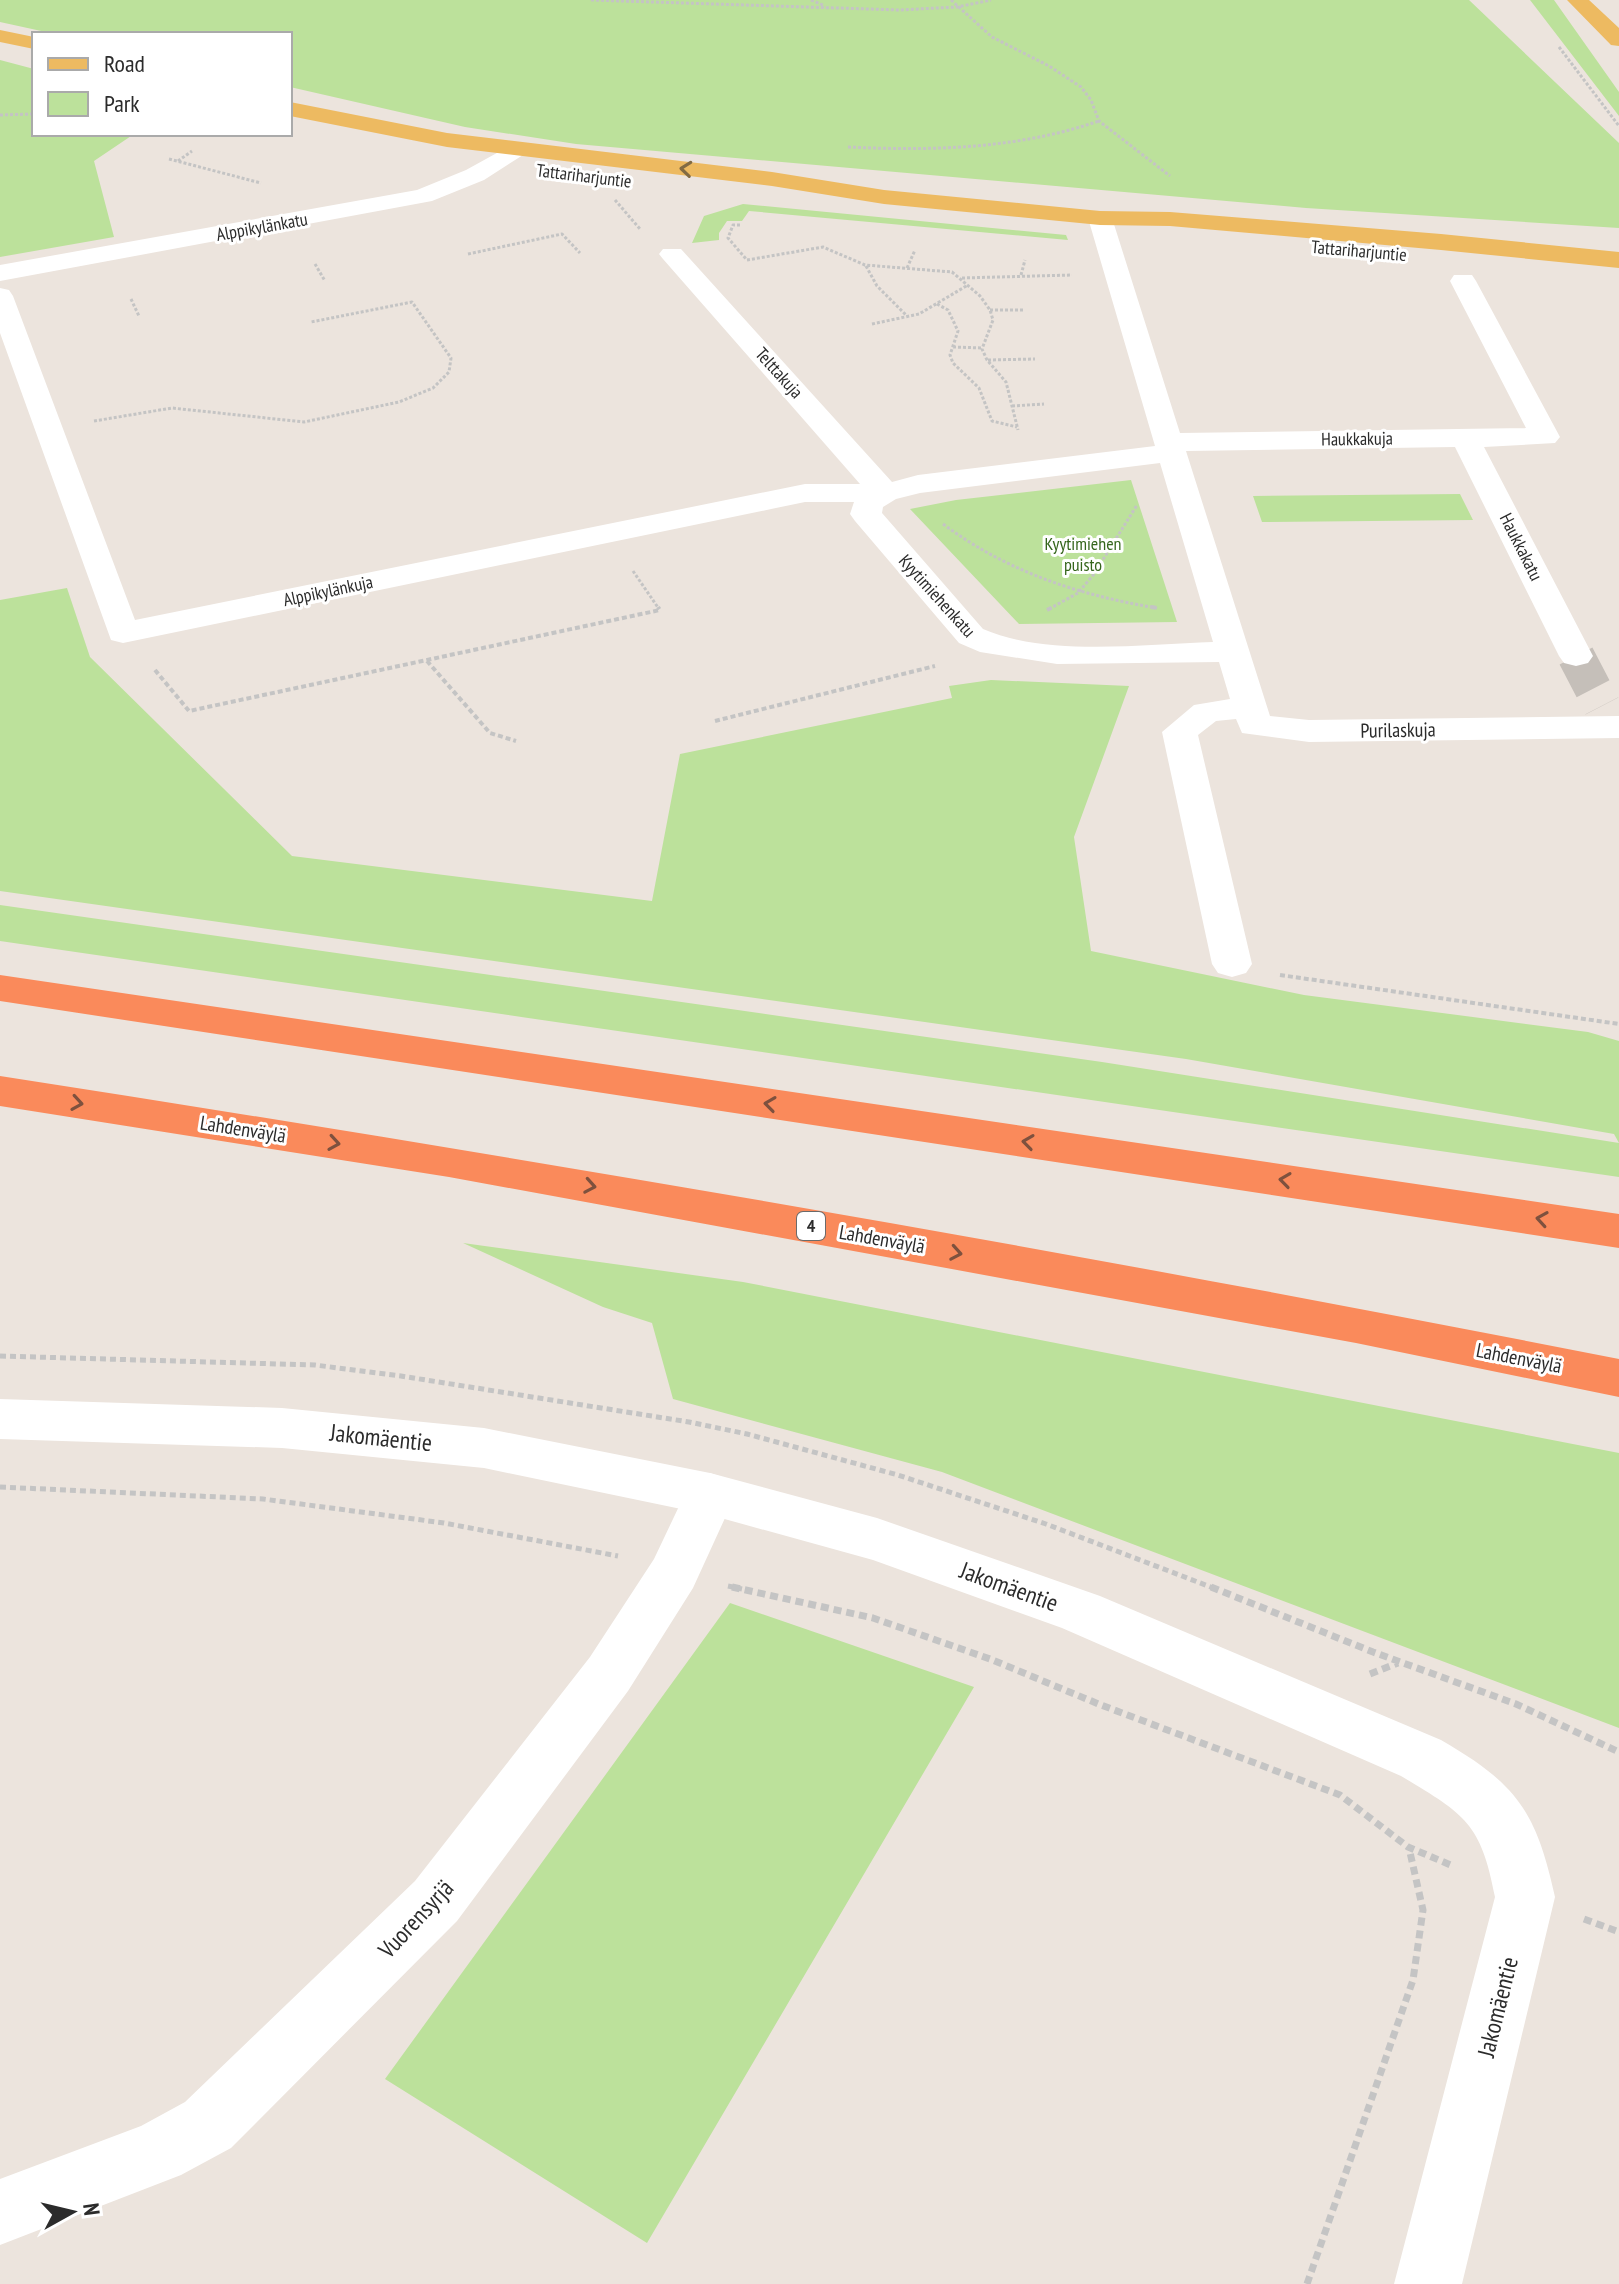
<svg xmlns="http://www.w3.org/2000/svg" width="1619" height="2284" font-family="'PT Sans Narrow',sans-serif">
<style>
.green{fill:#bce19b}
.lines{fill:none;stroke-linecap:round;stroke-linejoin:round}
.minor-tunnel{stroke:#c5bfb9;stroke-width:37;stroke-dasharray:37 19;stroke-linecap:butt}
.path-far3{stroke:#c4c4c4;stroke-width:3;stroke-dasharray:3 2;stroke-linecap:butt}
.path-far2{stroke:#c4c4c4;stroke-width:4;stroke-dasharray:5 3;stroke-linecap:butt}
.path-far1{stroke:#c4c4c4;stroke-width:5;stroke-dasharray:6 4;stroke-linecap:butt}
.path{stroke:#c4c4c4;stroke-width:7;stroke-dasharray:8 5;stroke-linecap:butt}
.minor{fill:#fff;fill-rule:evenodd}
.tertiary{fill:#fff;fill-rule:evenodd}
.primary{fill:#edba61;fill-rule:evenodd}
.motorway{fill:#fa8a5b;fill-rule:evenodd}
.oneway{stroke:#826b43}
.oneway2{stroke:#7e513e}
.labels{text-anchor:middle;stroke-width:6;stroke-linejoin:round;paint-order:stroke}
.far-street-label{font-size:18px;fill:#2b2b2b;stroke:#fff}
.far-park-label{font-size:18px;fill:#35661c;stroke:#fff}
.shield{fill:#fff;stroke:#6b6b6b;stroke-width:2}
.shield-label{font-size:18px;font-weight:bold;fill:#2b2b2b}
.street-label{font-size:20px;fill:#2b2b2b;stroke:#fff}
.near-street-label{font-size:24px;fill:#2b2b2b;stroke:#fff}
</style>
<rect width="100%" height="100%" fill="#ece4dd"/>
<path class="green" d="M 0,0 L 1469,0 L 1619,143 L 1619,228 L 1306,208 L 576,144 L 465,127 L 290,87 L 290,34 L 55,34 L 0,22 Z
M 1530,0 L 1554,0 L 1619,92 L 1619,116 Z
M 0,60 L 34,69 L 34,134 L 134,134 L 94,161 L 114,237 L 0,257 Z
M 743,204 L 1066,235 L 1068,240 L 749,211 L 742,221 L 727,221 L 719,233 L 719,240 L 692,243 L 704,216 Z
M 1131,480 L 1177,622 L 1019,624 L 910,509 L 956,500 Z
M 1460,494 L 1473,520 L 1262,522 L 1253,496 Z
M 67,588 L 90,657 L 292,856 L 652,901 L 680,754 L 952,698 L 949,686 L 991,680 L 1129,686 L 1074,837 L 1091,951 L 1304,995 L 1588,1032 L 1619,1041 L 1619,1177 L 0,941 L 0,905 L 1102,1062 L 1619,1143 L 1614,1134 L 1186,1059 L 0,891 L 0,600 Z
M 463,1243 L 743,1282 L 1619,1453 L 1619,1728 L 942,1472 L 673,1399 L 652,1323 L 603,1307 Z
M 730,1603 L 974,1687 L 647,2243 L 385,2079 Z"/>
<g class="lines">
<path class="minor-tunnel" d="M 1576,656 L 1602,706"/>
<path class="path-far3" d="M 591,0 L 899,10 L 957,7 L 991,0
M 811,0 L 825,6
M 951,0 L 992,37 L 1049,66 L 1081,87 L 1091,100 L 1099,121 L 1170,176
M 1559,47 L 1619,126
M 0,115 L 34,114
M 848,147 C 933,151 1017,149 1099,121
M 169,159 L 261,183
M 178,161 L 192,151
M 615,200 L 640,229
M 740,225 L 733,225 L 728,238 L 747,260 L 823,247 L 865,265 L 952,272 L 980,296 L 990,310 L 993,320 L 982,349 L 987,360 L 1006,382 L 1018,430
M 468,254 L 562,234 L 580,253
M 315,264 L 325,281
M 866,266 L 877,286 L 907,316
M 907,268 L 915,250
M 1021,275 L 1025,260
M 962,278 L 1072,275
M 131,299 L 139,316
M 937,304 L 948,310 L 958,331 L 950,355 L 953,363 L 979,388 L 992,421 L 1017,427
M 990,310 L 1024,310
M 872,324 L 919,314 L 968,285
M 953,347 L 982,348
M 988,360 L 1035,359
M 1012,406 L 1044,404
M 94,421 L 172,408 L 304,422 L 399,402 L 433,388 L 449,372 L 451,358 L 412,302 L 311,322
M 943,524 C 1008,572 1078,595 1157,608
M 633,571 L 659,609
M 1049,609 L 1078,593 L 1094,574 L 1137,505"/>
<path class="path-far2" d="M 1151,607 L 1157,608
M 1047,610 L 1053,607
M 427,661 L 490,733 L 516,741
M 155,670 L 189,711 L 660,610 L 658,607
M 715,721 L 935,666
M 1280,975 L 1619,1024"/>
<path class="path-far1" d="M 0,1356 L 315,1365 L 401,1376 L 689,1422 L 747,1434 L 898,1475 L 1046,1524 L 1216,1589
M 0,1487 L 263,1499 L 444,1523 L 618,1556
M 728,1586 L 742,1589"/>
<path class="path" d="M 732,1587 L 873,1618 L 990,1659 L 1101,1705 L 1340,1795 L 1408,1847 L 1453,1866
M 1211,1587 L 1373,1652 L 1516,1704 L 1619,1752
M 1370,1674 L 1398,1663
M 1584,1919 L 1619,1932
M 1307,2284 L 1413,1980 L 1423,1910 L 1409,1848"/>
<path class="minor" d="M 1100,211 L 1109,213 L 1112,218 L 1180,433 L 1526,428 L 1450,281 L 1454,275 L 1472,275 L 1476,281 L 1560,437 L 1555,443 L 1484,447 L 1593,656 L 1588,663 L 1576,666 L 1564,663 L 1559,656 L 1455,447 L 1186,451 L 1270,716 L 1309,720 L 1619,716 L 1619,738 L 1309,742 L 1242,733 L 1236,719 L 1216,721 L 1198,735 L 1252,964 L 1246,973 L 1232,977 L 1218,973 L 1212,964 L 1162,732 L 1194,705 L 1230,699 L 1219,662 L 1057,664 L 980,652 L 959,643 L 855,521 L 850,514 L 854,502 L 805,502 L 123,643 L 111,640 L 0,333 L 0,288 L 9,290 L 13,296 L 135,620 L 805,484 L 860,484 L 663,259 L 659,254 L 663,249 L 681,249 L 892,482 L 918,475 L 1155,446 L 1088,218 L 1091,213 ZM 1160,463 L 1213,642 C 1143,644 1048,657 983,629 L 882,513 L 883,507 L 896,499 L 920,493 Z
M 710,1473 L 728,1479 L 736,1494 L 693,1588 L 628,1691 L 457,1921 L 231,2148 L 181,2175 L 0,2245 L 0,2179 L 141,2126 L 185,2102 L 415,1881 L 590,1657 L 654,1559 L 692,1479 Z"/>
<path class="tertiary" d="M 515,143 L 523,145 L 527,150 L 523,155 L 484,180 L 432,201 L 0,281 L 0,265 L 417,190 L 466,170 Z
M 0,1399 L 282,1408 L 484,1428 L 710,1473 L 877,1518 L 1100,1596 L 1441,1740 C 1517,1784 1536,1811 1555,1897 L 1462,2284 L 1394,2284 L 1495,1897 C 1481,1822 1464,1814 1401,1776 L 1062,1628 L 873,1560 L 710,1515 L 484,1468 L 282,1448 L 0,1439 Z"/>
<path class="primary" d="M 1567,0 L 1589,0 L 1619,28 L 1619,46 L 1611,45 Z
M 0,30 L 34,37 L 34,49 L 0,42 Z
M 290,102 L 447,133 L 772,172 L 884,190 L 1100,211 L 1170,212 L 1441,234 L 1619,252 L 1619,268 L 1441,250 L 1170,226 L 1100,225 L 884,204 L 772,186 L 447,147 L 290,116 Z"/>
<path class="motorway" d="M 0,975 L 1619,1214 L 1619,1248 L 0,1001 Z
M 0,1076 C 541,1160 1082,1253 1619,1359 L 1619,1397 L 1356,1343 L 449,1177 L 0,1106 Z"/>
</g>
<defs><path id="oneway-chevron" d="M-2-3.5L2.5 0L-2 3.5" fill="none" stroke-width="1.6" stroke-linecap="round" stroke-linejoin="round" transform="scale(2)"/></defs>
<use class="oneway" href="#oneway-chevron" transform="translate(686 169) rotate(-174)"/>
<g class="oneway2">
<use href="#oneway-chevron" transform="translate(77 1103) rotate(9)"/>
<use href="#oneway-chevron" transform="translate(770 1104) rotate(-172)"/>
<use href="#oneway-chevron" transform="translate(1028 1142) rotate(-172)"/>
<use href="#oneway-chevron" transform="translate(334 1143) rotate(9)"/>
<use href="#oneway-chevron" transform="translate(1285 1180) rotate(-172)"/>
<use href="#oneway-chevron" transform="translate(590 1186) rotate(10)"/>
<use href="#oneway-chevron" transform="translate(1542 1219) rotate(-171)"/>
<use href="#oneway-chevron" transform="translate(956 1253) rotate(10)"/>
</g>
<g class="labels">
<g class="far-street-label">
<text transform="translate(584 176) rotate(7)" y="6">Tattariharjuntie</text>
<text transform="translate(262 227) rotate(-10)" y="6">Alppikylänkatu</text>
<text transform="translate(1359 251) rotate(5)" y="6">Tattariharjuntie</text>
<text transform="translate(779 373) rotate(48)" y="6">Telttakuja</text>
<text transform="translate(1357 439) rotate(-1)" y="6">Haukkakuja</text>
<text transform="translate(1521 547) rotate(63)" y="6">Haukkakatu</text>
<text transform="translate(328 591) rotate(-12)" y="6">Alppikylänkuja</text>
<text transform="translate(937 596) rotate(48)" y="6">Kyytimiehenkatu</text>
</g>
<g class="far-park-label">
<text x="1083" y="550">Kyytimiehen<tspan x="1083" dy="21">puisto</tspan></text>
</g>
<rect class="shield" x="797" y="1212" width="28" height="28" rx="6"/>
<g class="shield-label">
<text x="811" y="1232">4</text>
</g>
<g class="street-label">
<text transform="translate(1398 730) rotate(-1)" y="7">Purilaskuja</text>
<text transform="translate(243 1129) rotate(9)" y="7">Lahdenväylä</text>
<text transform="translate(882 1239) rotate(10)" y="7">Lahdenväylä</text>
<text transform="translate(1519 1358) rotate(11)" y="7">Lahdenväylä</text>
</g>
<g class="near-street-label">
<text transform="translate(381 1438) rotate(6)" y="8">Jakomäentie</text>
<text transform="translate(1009 1587) rotate(20)" y="8">Jakomäentie</text>
<text transform="translate(416 1919) rotate(-47)" y="8">Vuorensyrjä</text>
<text transform="translate(1498 2007) rotate(-76)" y="8">Jakomäentie</text>
</g>
</g>
<rect x="32" y="32" width="260" height="104" fill="#ffffff" stroke="#aaaaaa" stroke-width="2"/>
<rect x="48" y="58" width="40" height="12" fill="#edba61" stroke="#aaaaaa" stroke-width="2"/>
<text x="104" y="72" font-size="24" fill="#2b2b2b">Road</text>
<rect x="48" y="92" width="40" height="24" fill="#bce19b" stroke="#aaaaaa" stroke-width="2"/>
<text x="104" y="112" font-size="24" fill="#2b2b2b">Park</text>
<g transform="translate(72 2212) rotate(82)" stroke="#ffffff" stroke-width="6" paint-order="stroke">
<path d="M0-6L14 30L0 20L-14 30Z" fill="#2b2b2b"/>
<text y="-12" font-size="22" font-weight="bold" text-anchor="middle" fill="#2b2b2b">N</text>
</g>
</svg>
